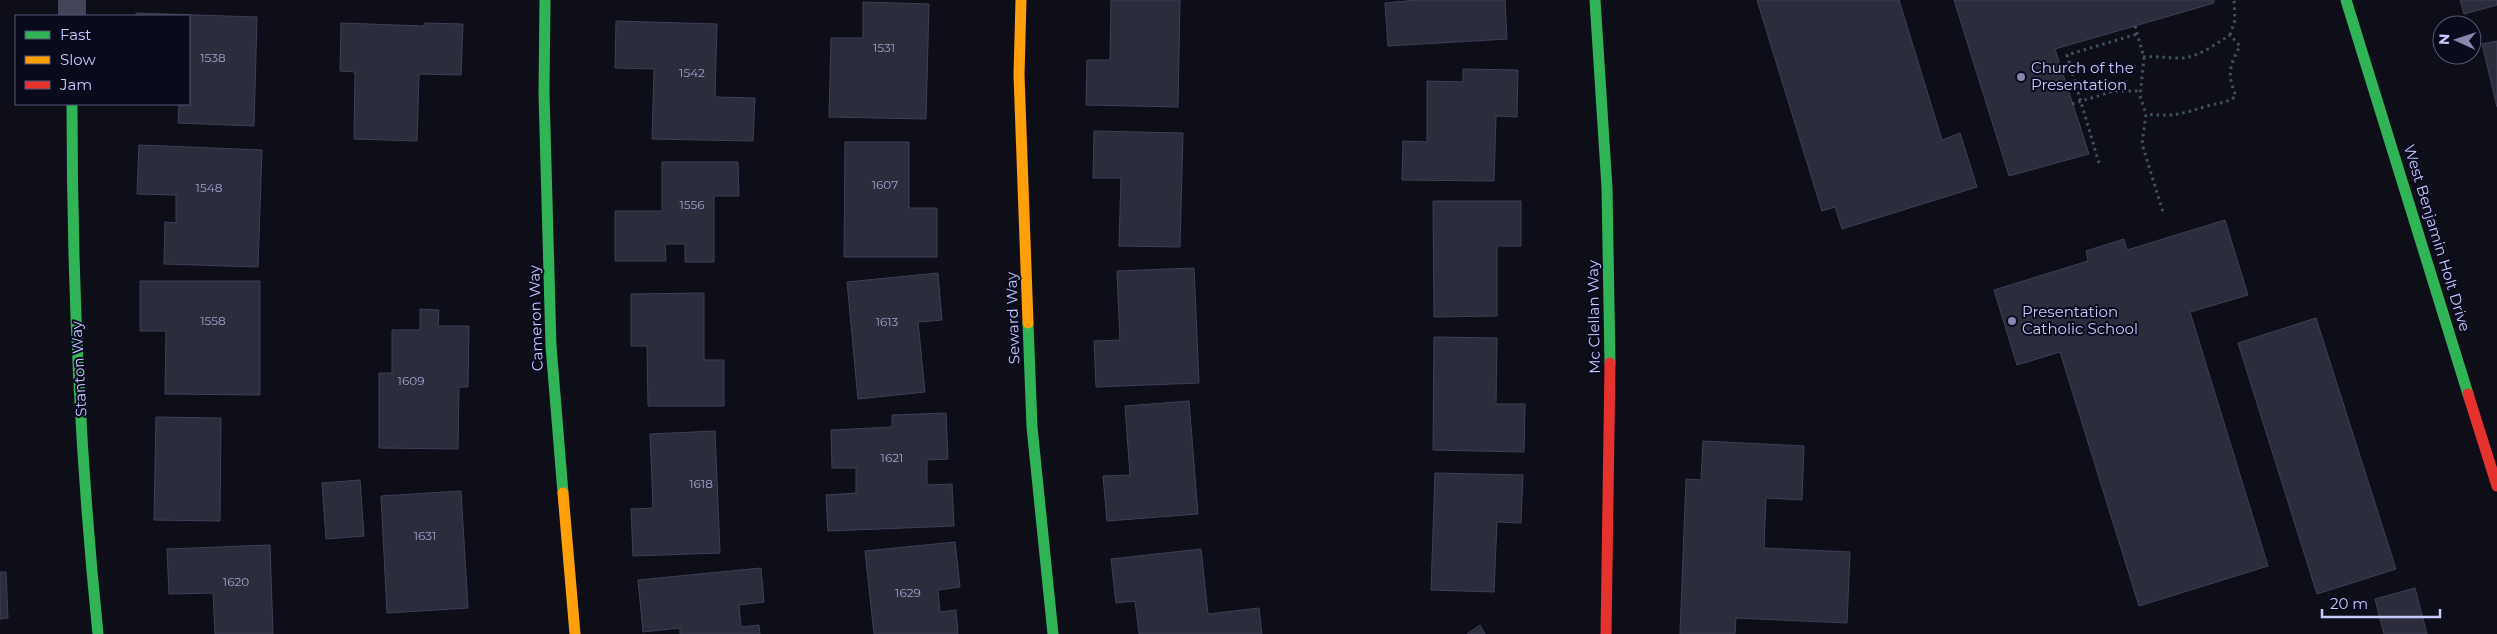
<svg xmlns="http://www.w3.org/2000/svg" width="2497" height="634" font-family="Montserrat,sans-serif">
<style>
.building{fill:#2b2c3c;stroke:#403f58}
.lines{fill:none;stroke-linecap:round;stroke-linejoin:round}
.path{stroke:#40545e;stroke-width:3;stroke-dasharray:2.5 4;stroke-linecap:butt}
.street{stroke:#42455a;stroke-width:28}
.fast{stroke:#30b455;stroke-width:11}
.slow{stroke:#ff9f0a;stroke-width:11}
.jam{stroke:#e5322d;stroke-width:11}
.poi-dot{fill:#8688ae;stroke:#0a0a1d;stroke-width:2}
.labels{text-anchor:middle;stroke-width:4;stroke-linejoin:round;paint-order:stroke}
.number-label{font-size:12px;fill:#9fa2ce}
.poi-label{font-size:15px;fill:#c6caff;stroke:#0a0a1d;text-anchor:start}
.street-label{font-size:15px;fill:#c6caff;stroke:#0a0a1d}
</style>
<rect width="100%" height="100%" fill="#0e0e19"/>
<path class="building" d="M 1111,0 L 1180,0 L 1178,107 L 1086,105 L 1087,60 L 1110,60 Z
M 1505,0 L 1507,39 L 1388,46 L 1385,3 L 1417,0 Z
M 1757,0 L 1899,0 L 1942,140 L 1960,133 L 1977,187 L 1842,229 L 1835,207 L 1822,211 Z
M 1954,0 L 2214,0 L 2214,3 L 2055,49 L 2089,154 L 2009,176 Z
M 2460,0 L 2497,0 L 2497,5 L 2464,14 Z
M 863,2 L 929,4 L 926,119 L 829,117 L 831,38 L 863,38 Z
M 136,13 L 257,17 L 254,126 L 178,123 L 179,104 L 189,104 L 189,16 L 136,16 Z
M 616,21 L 717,24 L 715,97 L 755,98 L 753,141 L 652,139 L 654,69 L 615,68 Z
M 341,23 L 424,26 L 424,23 L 463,24 L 461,75 L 419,74 L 417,141 L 354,139 L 355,72 L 340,71 Z
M 2497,41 L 2497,107 L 2482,44 Z
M 1463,69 L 1518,70 L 1517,117 L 1496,116 L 1494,181 L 1402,180 L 1403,141 L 1427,142 L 1427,81 L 1463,82 Z
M 1094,131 L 1183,133 L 1180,247 L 1119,246 L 1121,178 L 1093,178 Z
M 845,142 L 909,142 L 909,208 L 937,208 L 937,257 L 844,257 Z
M 139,145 L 262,150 L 258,267 L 164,264 L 165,222 L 176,223 L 176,195 L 137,194 Z
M 662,162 L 738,162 L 739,196 L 714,196 L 714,262 L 685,262 L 685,244 L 665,244 L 666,261 L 615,261 L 615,211 L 662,211 Z
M 1433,201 L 1521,201 L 1521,246 L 1497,246 L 1497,316 L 1434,317 Z
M 2225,220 L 2248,295 L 2190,312 L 2268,566 L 2139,606 L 2060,352 L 2017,365 L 1994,290 L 2088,261 L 2086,251 L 2124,239 L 2127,250 Z
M 1194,268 L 1199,383 L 1096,387 L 1094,341 L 1120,340 L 1117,271 Z
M 938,273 L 942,320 L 918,322 L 925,392 L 858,399 L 847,282 Z
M 140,281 L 260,281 L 260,395 L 165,394 L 166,331 L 140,331 Z
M 704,293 L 704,360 L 724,360 L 724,406 L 648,406 L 647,346 L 631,346 L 631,294 Z
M 420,309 L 439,310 L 438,326 L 469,326 L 468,387 L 459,387 L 458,449 L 379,448 L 379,373 L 392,373 L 392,330 L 420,330 Z
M 2316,318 L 2396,569 L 2317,594 L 2238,343 Z
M 1434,337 L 1497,338 L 1496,404 L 1525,404 L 1524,452 L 1433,450 Z
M 1189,401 L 1198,514 L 1107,521 L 1103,476 L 1130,475 L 1125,406 Z
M 946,413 L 948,459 L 927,460 L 927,485 L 952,484 L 954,526 L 828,531 L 826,495 L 856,493 L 856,468 L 832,468 L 831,430 L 892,427 L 892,415 Z
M 156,417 L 221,418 L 220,521 L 154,520 Z
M 715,431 L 720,553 L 633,556 L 631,509 L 653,508 L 650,434 Z
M 1703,441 L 1804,446 L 1802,500 L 1766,498 L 1764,548 L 1850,552 L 1847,623 L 1736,618 L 1735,634 L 1680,634 L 1686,479 L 1701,480 Z
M 1435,473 L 1523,475 L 1521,523 L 1497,522 L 1494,592 L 1431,590 Z
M 360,480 L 364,536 L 326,539 L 322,483 Z
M 461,491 L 468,608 L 387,613 L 381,496 Z
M 955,542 L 960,587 L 938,590 L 940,612 L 956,610 L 958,634 L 874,634 L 865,551 Z
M 270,545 L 273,634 L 215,634 L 213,593 L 169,594 L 167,549 Z
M 1201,549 L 1208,614 L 1259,608 L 1262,634 L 1139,634 L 1135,601 L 1116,603 L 1111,559 Z
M 761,568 L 764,602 L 739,605 L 741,627 L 759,625 L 760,634 L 680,634 L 680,628 L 643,632 L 638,580 Z
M 0,572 L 6,572 L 8,618 L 0,619 Z
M 2415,588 L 2427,634 L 2384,634 L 2375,599 Z
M 1480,625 L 1485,634 L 1467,634 Z"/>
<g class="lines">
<path class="path" d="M 2135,26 L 2144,58 L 2140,96 L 2146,114 L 2142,144 L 2163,212
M 2230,35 L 2235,20 L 2234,0
M 2143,57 C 2156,56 2167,58 2180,58 C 2198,58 2215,44 2230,35 L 2240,46 C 2229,67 2227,74 2236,96 C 2227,103 2218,103 2207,106 C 2183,114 2171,117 2146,114
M 2072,104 L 2114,91 L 2140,91
M 2099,163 L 2067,55 L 2137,34"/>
<path class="street" d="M 72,16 L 72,0"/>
<path class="fast" d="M 545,0 L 544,93 L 551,346 L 563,493
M 1595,0 L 1607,188 L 1610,363
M 2346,0 L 2468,394
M 72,104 C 72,281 80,458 98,634
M 1028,323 L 1032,427 L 1053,634"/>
<path class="slow" d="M 1021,0 L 1019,75 L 1028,323
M 563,493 L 575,634"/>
<path class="jam" d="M 2468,394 L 2497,486
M 1606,634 L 1610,363"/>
</g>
<g class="poi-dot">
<circle cx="2021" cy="77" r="5"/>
<circle cx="2012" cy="321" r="5"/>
</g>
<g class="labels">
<g class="number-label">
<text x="884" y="52">1531</text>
<text x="213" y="62">1538</text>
<text x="692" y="77">1542</text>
<text x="885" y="189">1607</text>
<text x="209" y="192">1548</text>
<text x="692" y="209">1556</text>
<text x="213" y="325">1558</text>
<text x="887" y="326">1613</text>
<text x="411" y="385">1609</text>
<text x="892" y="462">1621</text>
<text x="701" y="488">1618</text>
<text x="425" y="540">1631</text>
<text x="236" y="586">1620</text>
<text x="908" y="597">1629</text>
</g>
<g class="poi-label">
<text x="2031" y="73">Church of the<tspan x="2031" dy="17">Presentation</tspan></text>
<text x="2022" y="317">Presentation<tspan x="2022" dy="17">Catholic School</tspan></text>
</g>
<g class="street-label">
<text transform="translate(2437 238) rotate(73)" y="5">West Benjamin Holt Drive</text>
<text transform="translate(1594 317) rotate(-91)" y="5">Mc Clellan Way</text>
<text transform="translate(536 318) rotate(-92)" y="5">Cameron Way</text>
<text transform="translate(1013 318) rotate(-92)" y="5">Seward Way</text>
<text transform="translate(79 369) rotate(-93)" y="5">Stanton Way</text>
</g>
</g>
<rect x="15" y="15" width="175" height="90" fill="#0a0a1d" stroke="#555777"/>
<rect x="25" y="31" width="25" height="8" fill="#30b455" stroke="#555777"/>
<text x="60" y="40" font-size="15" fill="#c6caff">Fast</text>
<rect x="25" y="56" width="25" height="8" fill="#ff9f0a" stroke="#555777"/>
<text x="60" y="65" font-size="15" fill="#c6caff">Slow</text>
<rect x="25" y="81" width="25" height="8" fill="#e5322d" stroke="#555777"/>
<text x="60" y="90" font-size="15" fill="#c6caff">Jam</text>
<g transform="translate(2457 40) rotate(273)"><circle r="24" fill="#0a0a1d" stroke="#555777"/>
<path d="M0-4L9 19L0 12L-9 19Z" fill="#8688ae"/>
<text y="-8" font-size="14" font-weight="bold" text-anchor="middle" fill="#c6caff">N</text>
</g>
<path d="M2322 609v8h118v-8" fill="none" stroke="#c6caff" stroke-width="2.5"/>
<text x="2330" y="609" font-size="15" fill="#c6caff" stroke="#0a0a1d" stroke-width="4" paint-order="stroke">20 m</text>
</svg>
